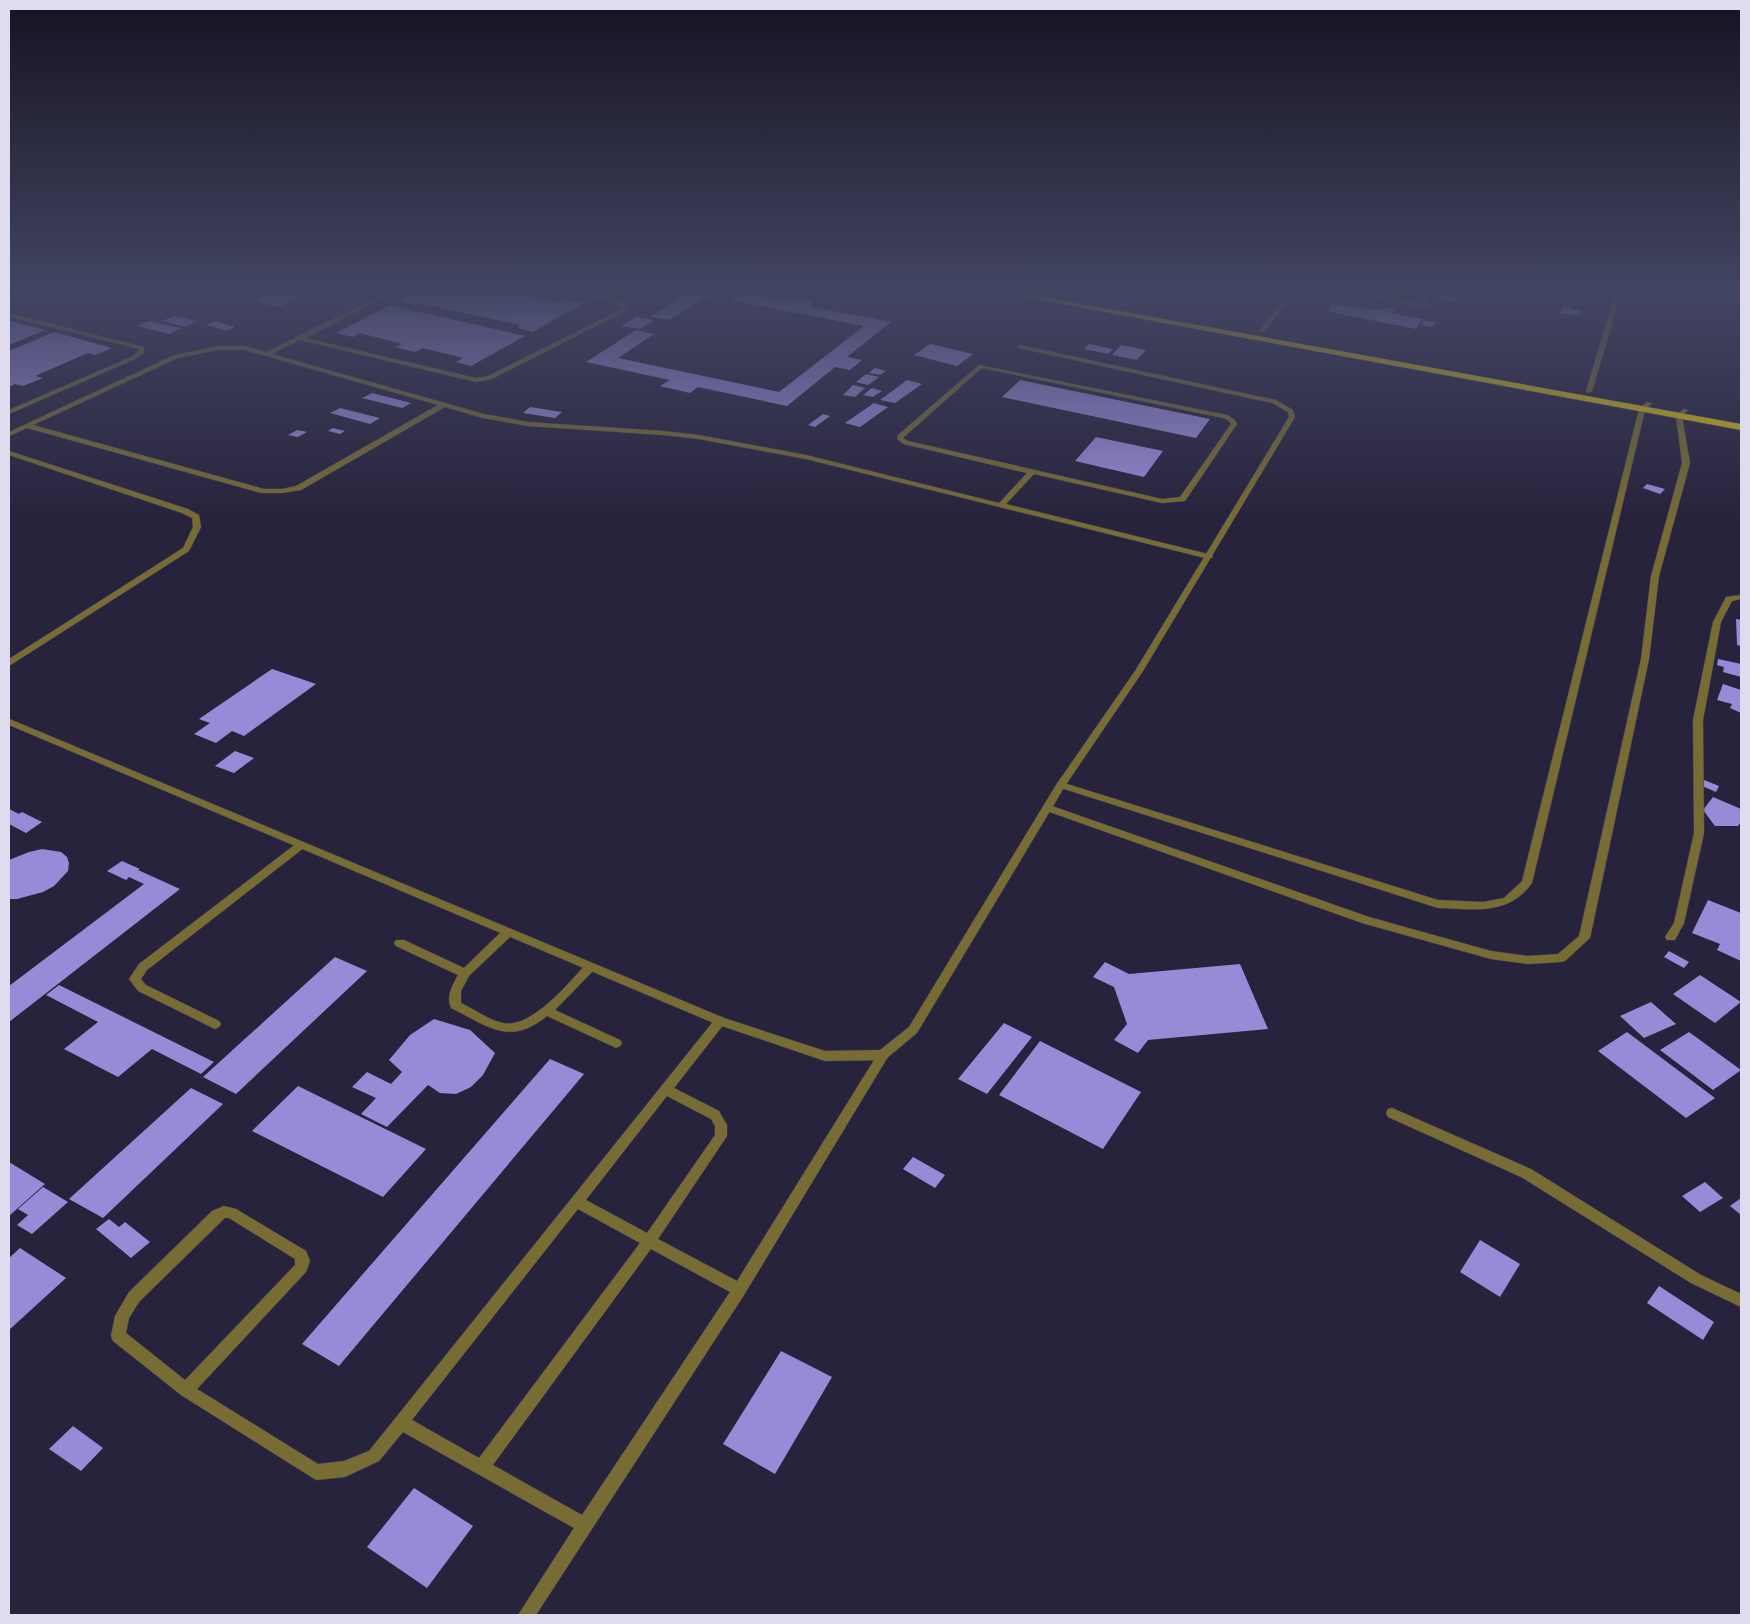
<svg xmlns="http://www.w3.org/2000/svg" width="1750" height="1624" font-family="Quicksand,sans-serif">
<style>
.building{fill:#978ad7}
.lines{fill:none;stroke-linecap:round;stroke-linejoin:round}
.service-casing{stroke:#454159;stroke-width:1}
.minor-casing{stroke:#454159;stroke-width:1}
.trunk-casing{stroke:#454159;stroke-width:1}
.service{fill:#776c33;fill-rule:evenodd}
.minor{fill:#776c33;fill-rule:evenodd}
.trunk{fill:#d8be14;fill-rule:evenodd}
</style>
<rect width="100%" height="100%" fill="#28233d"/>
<path class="building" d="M 272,292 L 310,292 L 279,307 L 253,301 Z
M 415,292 L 520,292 L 517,294 L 560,303 L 565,300 L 583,303 L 533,332 L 517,328 L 521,325 L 418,303 L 414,305 L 397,301 Z
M 688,292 L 718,292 L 708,299 L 703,298 L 669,320 L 650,317 Z
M 1441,292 L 1457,294 L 1457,302 L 1441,300 Z
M 741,293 L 783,301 L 789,297 L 815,302 L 808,306 L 891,322 L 847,357 L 862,360 L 850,370 L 835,367 L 787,406 L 698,387 L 690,393 L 660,386 L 670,380 L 586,362 L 636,330 L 654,334 L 618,358 L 779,392 L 864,326 L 730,300 Z
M 1332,304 L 1375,310 L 1389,308 L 1394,309 L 1392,313 L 1423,319 L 1416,329 L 1326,311 Z
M 390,305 L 525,336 L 471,366 L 456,362 L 463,358 L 423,348 L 415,352 L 395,347 L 402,344 L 360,333 L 353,337 L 336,333 Z
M 1563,306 L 1571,308 L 1571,309 L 1582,311 L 1579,316 L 1560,313 Z
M 174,316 L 197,321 L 185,327 L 162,321 Z
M 636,317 L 654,320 L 640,329 L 621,326 Z
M 1424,320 L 1436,322 L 1432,327 L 1421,325 Z
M 9,321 L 46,330 L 9,345 Z
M 149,321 L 181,328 L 169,334 L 137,326 Z
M 215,321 L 235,327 L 226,331 L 206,325 Z
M 54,332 L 112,348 L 95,355 L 88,353 L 35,376 L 43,378 L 23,386 L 15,384 L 9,387 L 9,351 Z
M 930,344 L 973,354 L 957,366 L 914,355 Z
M 1089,344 L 1113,349 L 1108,354 L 1084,349 Z
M 1121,345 L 1146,350 L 1137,360 L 1112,355 Z
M 875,368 L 886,371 L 880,375 L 869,373 Z
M 866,374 L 879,377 L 868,385 L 856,382 Z
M 907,380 L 922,384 L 895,403 L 880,400 Z
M 1020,380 L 1210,419 L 1196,438 L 1002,397 Z
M 853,385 L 865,388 L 855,397 L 843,395 Z
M 872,388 L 882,391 L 873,397 L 863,395 Z
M 372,393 L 411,403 L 402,408 L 362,398 Z
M 874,403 L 888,407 L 860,427 L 845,423 Z
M 530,407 L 562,412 L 555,418 L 523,413 Z
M 340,408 L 380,418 L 370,424 L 330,413 Z
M 823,414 L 830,416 L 815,427 L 808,425 Z
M 333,428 L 345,431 L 340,434 L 328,431 Z
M 297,430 L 307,432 L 298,437 L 288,435 Z
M 1096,437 L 1163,451 L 1144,477 L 1075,461 Z
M 1647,484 L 1665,489 L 1660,494 L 1643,488 Z
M 1736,619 L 1741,620 L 1741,646 L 1737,645 Z
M 1718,659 L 1741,664 L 1741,677 L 1723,672 L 1724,667 L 1717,665 Z
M 272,669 L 316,684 L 244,736 L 232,731 L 216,743 L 194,734 L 210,723 L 199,719 Z
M 1723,684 L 1741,690 L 1741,713 L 1730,708 L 1732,704 L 1717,700 Z
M 235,751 L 254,758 L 234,773 L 215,766 Z
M 1704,780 L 1719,786 L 1716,792 L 1702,786 Z
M 1713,797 L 1741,809 L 1741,822 L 1738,826 L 1715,826 L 1703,810 Z
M 9,809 L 19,814 L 22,812 L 42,822 L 26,833 L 9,824 Z
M 42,849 L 61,852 L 67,857 L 69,863 L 68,871 L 54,886 L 43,892 L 17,899 L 9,899 L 9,860 L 29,852 Z
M 122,861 L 140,869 L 138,870 L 180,889 L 9,1022 L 9,986 L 144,884 L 129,877 L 126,880 L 107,871 Z
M 1708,900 L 1741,913 L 1741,961 L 1717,950 L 1720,944 L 1692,933 Z
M 1669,951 L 1689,962 L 1684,968 L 1664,957 Z
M 335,957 L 367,971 L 236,1094 L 203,1077 Z
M 1105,962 L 1129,974 L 1240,964 L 1268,1029 L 1148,1040 L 1138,1053 L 1114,1040 L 1127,1024 L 1114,987 L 1093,977 Z
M 1700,975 L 1741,1002 L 1715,1023 L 1673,994 Z
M 59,985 L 214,1062 L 201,1074 L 152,1049 L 118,1077 L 64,1049 L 98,1022 L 46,995 Z
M 1651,1002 L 1676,1024 L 1644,1038 L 1620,1016 Z
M 434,1019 L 470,1030 L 495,1053 L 483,1075 L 471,1087 L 456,1094 L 440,1093 L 428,1085 L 387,1127 L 361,1114 L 376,1098 L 352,1087 L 367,1072 L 391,1084 L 402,1072 L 389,1060 L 410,1035 Z
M 1004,1023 L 1032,1037 L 987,1094 L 958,1079 Z
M 1627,1032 L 1715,1098 L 1686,1118 L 1598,1051 Z
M 1689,1032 L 1741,1070 L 1713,1090 L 1660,1050 Z
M 1040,1041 L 1141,1092 L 1103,1149 L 999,1095 Z
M 550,1059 L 584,1074 L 339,1366 L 302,1344 Z
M 298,1086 L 426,1149 L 383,1197 L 252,1131 Z
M 191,1088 L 223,1104 L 103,1218 L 69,1199 Z
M 913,1157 L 945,1175 L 935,1188 L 903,1169 Z
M 9,1162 L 45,1184 L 9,1216 Z
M 1705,1182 L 1723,1198 L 1700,1212 L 1682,1196 Z
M 43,1187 L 68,1202 L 32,1234 L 17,1225 L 28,1215 L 18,1209 Z
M 1741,1198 L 1741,1215 L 1730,1206 Z
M 109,1219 L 119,1227 L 125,1222 L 150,1242 L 131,1258 L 96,1229 Z
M 1480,1240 L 1520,1264 L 1500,1297 L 1460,1272 Z
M 20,1248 L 66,1278 L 9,1330 L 9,1258 Z
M 1659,1286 L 1714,1322 L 1703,1340 L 1647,1303 Z
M 781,1351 L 832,1377 L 775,1474 L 723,1444 Z
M 73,1426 L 103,1448 L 81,1471 L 49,1449 Z
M 414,1488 L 473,1526 L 427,1588 L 367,1547 Z"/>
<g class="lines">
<g class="service-casing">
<path id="service" d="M 388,292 L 396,292 L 305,338 L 476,378 L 488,376 L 622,309 L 620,306 L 614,303 L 572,292 C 583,292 616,297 623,303 C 625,305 627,308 628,310 L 492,379 L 476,382 L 300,340 L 272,354 L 484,414 L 528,422 L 663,431 L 699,435 L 806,455 L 999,503 L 1027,473 L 904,444 L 897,439 L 898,435 L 979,365 L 1227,415 L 1234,419 L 1237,424 L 1185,501 L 1162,503 L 1034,474 L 1006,504 L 1212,555 L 1213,557 L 1209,559 L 806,459 L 699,439 L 663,435 L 528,426 L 483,418 L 445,407 L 301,490 L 282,493 L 261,493 L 27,428 L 9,436 L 9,432 L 174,355 L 219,346 L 245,346 L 266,352 ZM 219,350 L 245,350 L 438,405 L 296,486 L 282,489 L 264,489 L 33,425 L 178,358 ZM 982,368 L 1223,418 L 1229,421 L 1231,424 L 1180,497 L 1162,499 L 908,441 L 903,438 Z
M 1289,292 L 1295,292 L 1264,332 L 1260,332 L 1260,330 Z
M 1338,292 L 1354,292 L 1423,303 L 1425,292 L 1431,292 L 1428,305 L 1425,307 Z
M 9,313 L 144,347 L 144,353 L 135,359 L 9,414 L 9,410 L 131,357 L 138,352 L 139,349 L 9,317 Z
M 1647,402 L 1652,403 L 1645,410 L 1532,883 C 1509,916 1473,909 1438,908 L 1058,787 L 1056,785 L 1058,783 L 1064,783 L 1438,900 L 1483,902 L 1504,898 L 1522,881 L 1639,409 Z
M 1683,409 L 1688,410 L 1682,416 L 1690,463 L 1659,576 L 1649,659 L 1590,938 L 1565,961 L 1561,962 L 1528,964 L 1491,959 L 1362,923 L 1044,810 L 1043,808 L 1044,806 L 1052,806 L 1369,917 L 1491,951 L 1528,956 L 1558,954 L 1579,936 L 1641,659 L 1651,576 L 1682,463 L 1676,416 Z
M 9,451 L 188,509 L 199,515 L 201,527 L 189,551 L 9,666 L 9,659 L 183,548 L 193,527 L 192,518 L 182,513 L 9,455 Z
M 301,842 L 306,845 L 305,847 L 147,970 L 141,979 L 146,985 L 219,1021 L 221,1024 L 219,1027 L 215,1029 L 211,1027 L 138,991 L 129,979 L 139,964 L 297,843 Z
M 507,929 L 511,930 L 513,933 L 511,936 L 469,976 L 461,991 L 461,1003 C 474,1009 488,1020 503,1023 C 531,1029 569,983 586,964 L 594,964 L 596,967 L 594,970 L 555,1010 L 620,1040 L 622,1043 L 620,1046 L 616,1048 L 612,1046 L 547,1016 C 509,1047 488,1026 451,1008 C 446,996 452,986 458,975 L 396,946 L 394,943 L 396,940 L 404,940 L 464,968 L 503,930 Z
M 720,1016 L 724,1018 L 726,1021 L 724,1024 L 674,1088 L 719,1111 L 727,1125 L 727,1136 L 658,1239 L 737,1281 L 879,1052 L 883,1050 L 887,1052 L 889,1055 L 744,1295 L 536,1615 L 518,1615 L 574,1528 L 403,1432 L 379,1461 L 345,1477 L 316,1480 L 181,1395 L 113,1341 L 111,1336 L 115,1316 L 129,1292 L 212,1211 L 224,1206 L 236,1209 L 306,1251 L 310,1261 L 306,1272 L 197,1389 L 318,1464 L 344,1461 L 369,1451 L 716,1018 ZM 667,1096 L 711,1119 L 715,1126 L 715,1135 L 647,1233 L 586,1200 ZM 578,1209 L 640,1243 L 479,1458 L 412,1420 ZM 225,1218 L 229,1218 L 295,1259 L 295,1265 L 185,1380 L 126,1333 L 129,1318 L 139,1302 ZM 651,1249 L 730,1292 L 582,1515 L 493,1465 Z"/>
</g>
<g class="minor-casing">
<path id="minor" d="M 1612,292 L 1618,292 L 1615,314 L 1592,391 L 1589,393 L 1586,391 L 1609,314 Z
M 1020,345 L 1276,400 L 1293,410 L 1295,417 L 1143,671 L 1065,786 L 917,1033 L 887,1058 L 883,1060 L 825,1061 L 716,1024 L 9,725 L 9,719 L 12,720 L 724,1018 L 825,1051 L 880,1050 L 909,1027 L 1056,785 L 1135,671 L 1289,417 L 1288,412 L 1272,403 L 1018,348 L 1017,347 Z
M 1741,595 L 1741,599 L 1732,601 L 1721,622 L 1703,720 L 1704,833 L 1684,923 L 1675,940 L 1667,940 L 1665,937 L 1674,923 L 1694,833 L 1693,720 L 1713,622 L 1726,597 Z
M 1392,1108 L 1531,1169 L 1701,1275 L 1741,1294 L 1741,1307 L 1691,1283 L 1521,1177 L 1388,1117 L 1386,1113 L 1388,1109 Z"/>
</g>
<g class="trunk-casing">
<path id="trunk" d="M 997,292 L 1016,292 L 1741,424 L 1741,430 Z"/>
</g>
<use href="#service" class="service"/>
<use href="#minor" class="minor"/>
<use href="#trunk" class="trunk"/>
</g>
<linearGradient id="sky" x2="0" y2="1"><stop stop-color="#161322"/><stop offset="0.56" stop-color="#424562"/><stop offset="1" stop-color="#424562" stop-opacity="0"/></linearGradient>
<rect width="1750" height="520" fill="url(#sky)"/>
<rect width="1750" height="1624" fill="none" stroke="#dedcee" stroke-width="20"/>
</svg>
